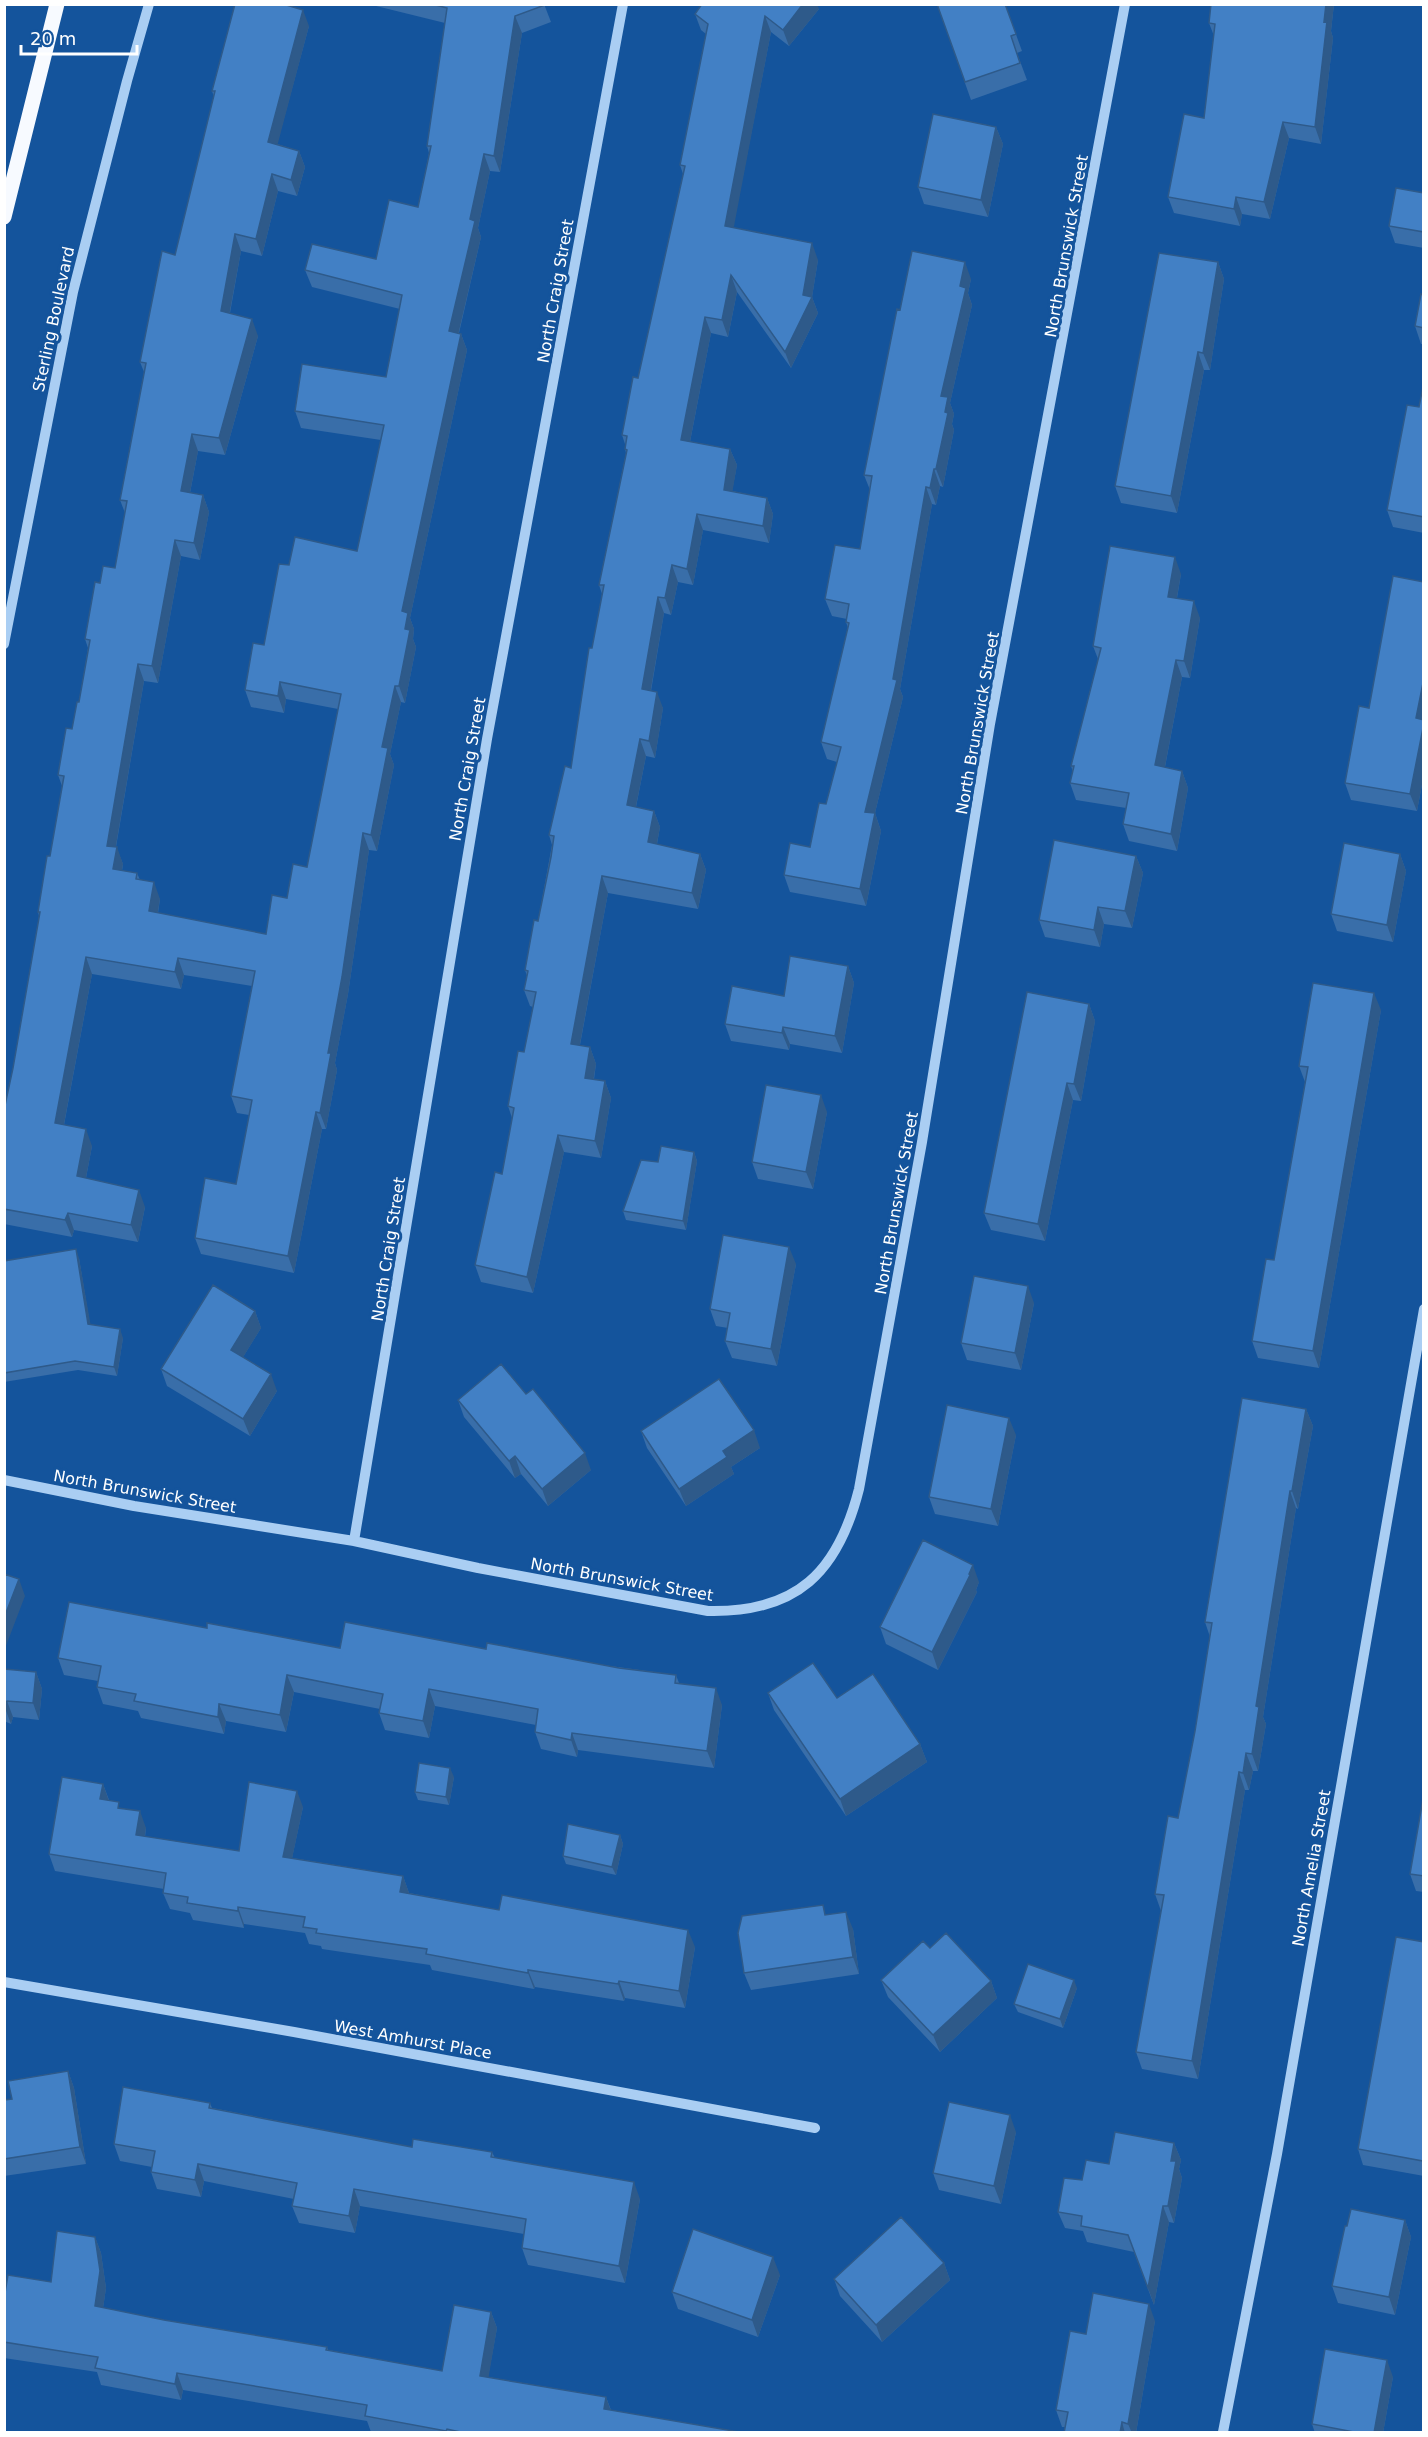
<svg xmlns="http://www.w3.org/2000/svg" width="1428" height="2437" font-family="'DejaVu Sans',sans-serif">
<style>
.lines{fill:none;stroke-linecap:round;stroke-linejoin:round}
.minor{stroke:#aacef3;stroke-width:10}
.major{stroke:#f7faff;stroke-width:15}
.wall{fill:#396ea9}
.shaded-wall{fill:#2e5a8a}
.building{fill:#4280c5;stroke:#2e5a8a;stroke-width:1.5}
.labels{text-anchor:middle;stroke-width:6;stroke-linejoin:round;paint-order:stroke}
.street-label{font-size:16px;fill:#fff;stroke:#14549c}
</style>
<rect width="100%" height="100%" fill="#14549c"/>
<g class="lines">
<path class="minor" d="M 4,644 L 73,292 L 127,81 L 149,4
M 4,1480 L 134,1506 L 354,1541 L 478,1568 L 708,1611 C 797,1613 838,1572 859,1489 L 922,1142 L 990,724 L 1125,4
M 354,1541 L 487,739 L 623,4
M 4,1982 L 294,2032 L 815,2128
M 1223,2432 L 1277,2154 L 1424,1309"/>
<path class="major" d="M 4,217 L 57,4"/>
</g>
<path class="wall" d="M 368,4 L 544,4 L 551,22 L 522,33 L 500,172 L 490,171 L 478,228 L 481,237 L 459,333 L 461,334 L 467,350 L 410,618 L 414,629 L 413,639 L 416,647 L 405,703 L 401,702 L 390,754 L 394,765 L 377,851 L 369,850 L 348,994 L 335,1063 L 337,1070 L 326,1129 L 322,1129 L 294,1273 L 201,1254 L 195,1238 L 236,1184 L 249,1115 L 237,1113 L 231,1096 L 252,986 L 184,975 L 181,989 L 92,974 L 64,1125 L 92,1146 L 86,1178 L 145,1207 L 138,1242 L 74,1230 L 72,1237 L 4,1224 L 4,1110 L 13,1068 L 39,916 L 38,912 L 50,856 L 62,786 L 58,775 L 72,729 L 79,702 L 88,648 L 85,639 L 100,583 L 115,568 L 125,513 L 120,500 L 144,372 L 140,362 L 175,255 L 214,97 L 212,91 L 309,26 L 277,144 L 299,151 L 305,167 L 297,196 L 278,191 L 262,256 L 241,251 L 230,313 L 258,336 L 225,455 L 198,451 L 190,493 L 203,495 L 209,512 L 200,560 L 181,556 L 158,683 L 144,681 L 116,847 L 123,864 L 122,871 L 137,873 L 140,880 L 160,899 L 158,913 L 266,934 L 287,898 L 307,867 L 338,709 L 286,699 L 284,713 L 251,707 L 245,690 L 264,645 L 289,565 L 357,551 L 381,440 L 301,428 L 295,411 L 386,377 L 400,309 L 312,287 L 305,270 L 376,259 L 418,207 L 429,153 L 427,146 L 445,23 Z
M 937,4 L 1005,4 L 1022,51 L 1017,53 L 1027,80 L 971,100 Z
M 1211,4 L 1334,4 L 1331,31 L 1333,38 L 1321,144 L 1289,138 L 1270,219 L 1242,214 L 1240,226 L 1174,213 L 1168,197 L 1204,118 L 1214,36 L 1209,23 Z
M 819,9 L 789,46 L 771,32 L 733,227 L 818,260 L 812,297 L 818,313 L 791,368 L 737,292 L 728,337 L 711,333 L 690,442 L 730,449 L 737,465 L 732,491 L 767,498 L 773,514 L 769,543 L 703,530 L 693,585 L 678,582 L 671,615 L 664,613 L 651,691 L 663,708 L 655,758 L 646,756 L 636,807 L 654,811 L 660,827 L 657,844 L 700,854 L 706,870 L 698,909 L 608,893 L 580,1045 L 590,1047 L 596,1064 L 594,1079 L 605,1081 L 611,1098 L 601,1158 L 564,1152 L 533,1293 L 481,1282 L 475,1265 L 502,1174 L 512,1118 L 508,1106 L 524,1052 L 533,1007 L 530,1006 L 524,990 L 527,976 L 525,970 L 538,921 L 552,845 L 549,835 L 571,768 L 602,594 L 599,585 L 626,453 L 625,449 L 625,444 L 622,435 L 638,378 L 683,174 L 680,165 L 706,34 L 701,30 L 695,14 Z
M 996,127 L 1003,144 L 988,217 L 924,204 L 918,187 Z
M 1424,193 L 1424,248 L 1395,243 L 1389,226 Z
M 1218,262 L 1224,279 L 1210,370 L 1204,370 L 1177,513 L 1121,503 L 1115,486 Z
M 971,279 L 968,293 L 972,305 L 950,403 L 954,414 L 952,424 L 954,430 L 943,487 L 940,486 L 936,505 L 932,504 L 900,689 L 903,697 L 875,813 L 881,831 L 866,906 L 790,892 L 784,875 L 810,847 L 826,804 L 837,762 L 827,759 L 821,742 L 848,628 L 846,622 L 847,619 L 832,616 L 825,599 L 860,549 L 870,490 L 864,475 L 900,310 Z
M 1424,295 L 1424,344 L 1421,344 L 1415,326 Z
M 1424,382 L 1424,533 L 1393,527 L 1387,510 L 1419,407 Z
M 1181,574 L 1177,598 L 1200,618 L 1190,678 L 1182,677 L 1165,767 L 1182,771 L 1188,788 L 1177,851 L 1129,841 L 1123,824 L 1126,808 L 1076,800 L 1070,783 L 1073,772 L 1071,766 L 1098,659 L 1093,646 Z
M 1424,582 L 1424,774 L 1417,811 L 1351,800 L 1345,783 Z
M 1400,854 L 1406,871 L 1393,942 L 1337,931 L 1331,914 Z
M 1136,856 L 1143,873 L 1132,928 L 1104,924 L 1100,947 L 1045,937 L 1039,920 Z
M 848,966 L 854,983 L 842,1053 L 790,1044 L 789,1050 L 731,1041 L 725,1024 Z
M 1089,1004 L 1095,1021 L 1081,1101 L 1073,1100 L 1045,1241 L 991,1230 L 984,1213 Z
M 1381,1010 L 1319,1368 L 1258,1358 L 1252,1341 L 1274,1260 L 1305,1082 L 1299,1066 Z
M 827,1112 L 813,1189 L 758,1179 L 752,1162 Z
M 694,1152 L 697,1161 L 686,1230 L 626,1220 L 623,1211 L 658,1162 Z
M 79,1258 L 90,1325 L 123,1338 L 117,1376 L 78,1370 L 4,1382 L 4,1261 Z
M 796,1264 L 777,1366 L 732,1358 L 725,1341 L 728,1328 L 716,1326 L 710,1309 Z
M 1034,1303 L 1021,1370 L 967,1360 L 961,1343 Z
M 255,1311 L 261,1328 L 243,1357 L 277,1391 L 250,1436 L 167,1386 L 161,1369 Z
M 458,1400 L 591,1470 L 548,1506 L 521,1474 L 515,1478 L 464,1417 Z
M 1306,1409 L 1313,1426 L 1298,1509 L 1296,1508 L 1263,1717 L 1266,1724 L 1258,1771 L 1253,1771 L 1249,1790 L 1245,1790 L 1198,2079 L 1142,2069 L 1136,2052 L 1161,1911 L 1155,1894 L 1178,1818 L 1195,1731 L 1210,1637 L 1205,1622 Z
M 641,1431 L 760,1448 L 731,1467 L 734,1474 L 686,1506 L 647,1448 Z
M 1016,1435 L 998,1526 L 935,1514 L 929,1497 Z
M 979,1582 L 976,1590 L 977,1592 L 938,1670 L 886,1644 L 880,1627 Z
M 207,1628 L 340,1648 L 486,1649 L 676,1675 L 679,1683 L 722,1705 L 714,1768 L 578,1750 L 577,1757 L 541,1749 L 535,1732 L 536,1725 L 435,1706 L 429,1738 L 385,1730 L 379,1713 L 380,1709 L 294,1692 L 286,1732 L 226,1721 L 224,1734 L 141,1718 L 138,1711 L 103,1704 L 97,1687 L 98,1681 L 64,1675 L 58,1658 Z
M 4,1669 L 36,1672 L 42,1689 L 39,1720 L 13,1717 L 11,1724 L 4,1721 Z
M 768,1693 L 837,1698 L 920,1744 L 927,1762 L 846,1816 L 774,1710 Z
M 454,1777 L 449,1805 L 418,1800 L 415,1792 Z
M 103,1784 L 109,1800 L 146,1828 L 145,1837 L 239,1851 L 303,1807 L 292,1858 L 403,1876 L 409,1893 L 695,1947 L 685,2008 L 625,1998 L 624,2001 L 535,1987 L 534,1989 L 432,1970 L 430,1965 L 322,1949 L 321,1946 L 309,1944 L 305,1933 L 244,1924 L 244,1928 L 193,1920 L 190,1913 L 170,1909 L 163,1893 L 164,1889 L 55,1871 L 49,1854 Z
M 1424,1793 L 1424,1892 L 1416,1891 L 1410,1874 Z
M 620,1835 L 623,1844 L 616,1875 L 566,1864 L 563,1856 Z
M 827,1915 L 853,1929 L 859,1974 L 751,1990 L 744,1973 Z
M 1424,1942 L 1424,2176 L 1363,2165 L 1358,2149 Z
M 930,1948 L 991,1981 L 997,1998 L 940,2052 L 888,1997 L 881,1980 Z
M 1077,1988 L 1063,2028 L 1018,2012 L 1014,2004 Z
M 68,2071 L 74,2088 L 86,2164 L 4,2176 L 4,2100 L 12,2099 Z
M 210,2103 L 212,2108 L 412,2147 L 492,2152 L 495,2158 L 640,2199 L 625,2283 L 528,2265 L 522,2248 L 524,2234 L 360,2206 L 355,2233 L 299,2223 L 292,2206 L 294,2199 L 204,2181 L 201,2197 L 157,2189 L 151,2172 L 152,2167 L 120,2161 L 114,2144 Z
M 1016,2132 L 1001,2204 L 939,2190 L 933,2173 Z
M 1174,2143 L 1181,2160 L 1179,2169 L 1182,2178 L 1174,2223 L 1169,2222 L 1154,2305 L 1134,2252 L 1087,2242 L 1083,2231 L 1065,2228 L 1058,2212 L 1109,2164 Z
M 1405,2220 L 1411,2237 L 1395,2315 L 1338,2303 L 1332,2286 L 1347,2226 Z
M 95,2237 L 101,2253 L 106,2288 L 103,2308 L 164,2320 L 327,2347 L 328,2350 L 442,2371 L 491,2312 L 497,2328 L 488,2377 L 606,2397 L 611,2410 L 745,2433 L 374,2433 L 371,2432 L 367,2421 L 183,2390 L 181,2400 L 101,2385 L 97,2372 L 4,2358 L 4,2293 L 51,2282 Z
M 944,2263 L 950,2280 L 882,2342 L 840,2296 L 834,2279 Z
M 780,2275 L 758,2337 L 678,2309 L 672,2292 Z
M 1155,2321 L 1136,2433 L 1064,2433 L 1065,2427 L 1062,2427 L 1056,2410 L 1086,2334 Z
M 1393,2377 L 1383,2433 L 1315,2433 L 1312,2424 Z"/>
<path class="shaded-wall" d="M 803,4 L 817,4 L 819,9 L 789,46 L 783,30 Z
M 1326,4 L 1334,4 L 1331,31 L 1333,38 L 1321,144 L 1315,127 Z
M 303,10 L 309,26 L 274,158 L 268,142 Z
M 515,16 L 522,33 L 500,172 L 494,156 Z
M 765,16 L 771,32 L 731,242 L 725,226 Z
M 1283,122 L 1289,138 L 1270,219 L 1264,202 Z
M 996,127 L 1003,144 L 988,217 L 981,200 Z
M 299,151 L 305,167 L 297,196 L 291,180 Z
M 484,154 L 490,171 L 478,228 L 481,237 L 455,348 L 449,331 L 470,219 Z
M 272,174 L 278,191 L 262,256 L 256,239 Z
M 1236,197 L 1242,214 L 1240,226 L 1234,209 Z
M 235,234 L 241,251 L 227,327 L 221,311 Z
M 812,243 L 818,260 L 812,297 L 818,313 L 791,368 L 785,352 L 803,295 Z
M 965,262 L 971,279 L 968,293 L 972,305 L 950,403 L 954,414 L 952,424 L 954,430 L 943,487 L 936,469 L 945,412 L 941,396 L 960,286 Z
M 1218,262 L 1224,279 L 1210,370 L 1203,353 Z
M 731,275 L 737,292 L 728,337 L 722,320 Z
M 705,317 L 711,333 L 687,457 L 681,440 Z
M 252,319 L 258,336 L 225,455 L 219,438 Z
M 461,334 L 467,350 L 410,618 L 414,629 L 413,639 L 416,647 L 405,703 L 399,686 L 405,629 L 402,611 Z
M 1198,352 L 1204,370 L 1177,513 L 1171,496 Z
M 192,434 L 198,451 L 187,508 L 181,491 Z
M 730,449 L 737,465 L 730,506 L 724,490 Z
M 934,469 L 940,486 L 936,505 L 930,488 Z
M 926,487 L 932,504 L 900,689 L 903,697 L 875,813 L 881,831 L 866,906 L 860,889 L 865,812 L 893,679 Z
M 203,495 L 209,512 L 200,560 L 194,543 Z
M 767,498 L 773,514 L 769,543 L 763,526 Z
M 697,514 L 703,530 L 693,585 L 687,569 Z
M 175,540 L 181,556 L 158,683 L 152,666 Z
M 1175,557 L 1181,574 L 1174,614 L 1168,597 Z
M 672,565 L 678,582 L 671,615 L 665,598 Z
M 658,597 L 664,613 L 648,706 L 642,689 Z
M 1194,601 L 1200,618 L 1190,678 L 1184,661 Z
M 1176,660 L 1182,677 L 1162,782 L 1155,765 Z
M 138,664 L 144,681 L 113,863 L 107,846 Z
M 1424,678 L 1424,774 L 1417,811 L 1410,794 L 1416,718 Z
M 280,682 L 286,699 L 284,713 L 278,696 Z
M 395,686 L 401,702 L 390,754 L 394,765 L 377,851 L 371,835 L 382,747 Z
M 657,692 L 663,708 L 655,758 L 649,741 Z
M 640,739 L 646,756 L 633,821 L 627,805 Z
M 1182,771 L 1188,788 L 1177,851 L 1171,834 Z
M 654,811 L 660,827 L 654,859 L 648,842 Z
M 363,833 L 369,850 L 348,994 L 335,1063 L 337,1070 L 326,1129 L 320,1113 L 328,1053 Z
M 117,847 L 123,864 L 119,886 L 113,869 Z
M 700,854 L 706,870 L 698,909 L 692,893 Z
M 1400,854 L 1406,871 L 1393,942 L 1387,925 Z
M 1136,856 L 1143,873 L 1132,928 L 1125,911 Z
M 602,876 L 608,893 L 577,1060 L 571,1044 Z
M 154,882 L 160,899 L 155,928 L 149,911 Z
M 1098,907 L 1104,924 L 1100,947 L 1094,930 Z
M 86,957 L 92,974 L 61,1140 L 55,1123 Z
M 178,958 L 184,975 L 181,989 L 175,972 Z
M 848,966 L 854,983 L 842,1053 L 835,1036 Z
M 1374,993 L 1381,1010 L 1319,1368 L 1313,1351 Z
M 1089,1004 L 1095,1021 L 1081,1101 L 1074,1084 Z
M 783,1027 L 790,1044 L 789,1050 L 782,1033 Z
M 590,1047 L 596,1064 L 591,1094 L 585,1078 Z
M 605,1081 L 611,1098 L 601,1158 L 595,1141 Z
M 1067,1083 L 1073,1100 L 1045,1241 L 1038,1224 Z
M 821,1095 L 827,1112 L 813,1189 L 806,1172 Z
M 316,1112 L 322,1129 L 294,1273 L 288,1256 Z
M 86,1129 L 92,1146 L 83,1193 L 77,1176 Z
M 558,1135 L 564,1152 L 533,1293 L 527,1277 Z
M 694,1152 L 697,1161 L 686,1230 L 683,1221 Z
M 139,1190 L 145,1207 L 138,1242 L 131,1225 Z
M 68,1213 L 74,1230 L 72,1237 L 65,1220 Z
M 789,1247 L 796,1264 L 777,1366 L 771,1349 Z
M 76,1249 L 79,1258 L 92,1333 L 88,1324 Z
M 1028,1286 L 1034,1303 L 1021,1370 L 1015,1353 Z
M 255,1311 L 261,1328 L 237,1367 L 231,1350 Z
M 120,1329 L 123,1338 L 117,1376 L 114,1367 Z
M 271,1374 L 277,1391 L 250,1436 L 243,1419 Z
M 1306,1409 L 1313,1426 L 1298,1509 L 1292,1491 Z
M 1009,1418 L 1016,1435 L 998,1526 L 991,1509 Z
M 754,1430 L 760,1448 L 731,1467 L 734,1474 L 686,1506 L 679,1489 L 723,1451 Z
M 585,1453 L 591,1470 L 548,1506 L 542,1489 Z
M 515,1456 L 521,1474 L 515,1478 L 509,1461 Z
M 1290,1491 L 1296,1508 L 1263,1717 L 1266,1724 L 1258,1771 L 1252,1754 L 1256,1706 Z
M 973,1565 L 979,1582 L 976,1590 L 977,1592 L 938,1670 L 932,1652 Z
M 19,1579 L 25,1596 L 4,1651 L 4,1618 Z
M 36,1672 L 42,1689 L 39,1720 L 33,1703 Z
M 287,1675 L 294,1692 L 286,1732 L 280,1715 Z
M 716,1688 L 722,1705 L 714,1768 L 707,1751 Z
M 429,1689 L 435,1706 L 429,1738 L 423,1721 Z
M 7,1701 L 13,1717 L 11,1724 L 5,1708 Z
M 219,1704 L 226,1721 L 224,1734 L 218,1717 Z
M 572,1733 L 578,1750 L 577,1757 L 571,1740 Z
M 920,1744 L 927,1762 L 846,1816 L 840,1799 Z
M 1246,1753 L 1253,1771 L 1249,1790 L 1243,1773 Z
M 450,1768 L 454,1777 L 449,1805 L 446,1797 Z
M 1239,1772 L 1245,1790 L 1198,2079 L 1192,2061 Z
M 103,1784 L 109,1801 L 100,1799 Z
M 297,1791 L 303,1807 L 289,1873 L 283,1857 Z
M 140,1811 L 146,1828 L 142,1852 L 136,1835 Z
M 620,1835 L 623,1844 L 616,1875 L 612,1867 Z
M 403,1876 L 409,1893 L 406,1909 L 400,1892 Z
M 238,1907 L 244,1924 L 244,1928 L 238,1911 Z
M 846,1912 L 853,1929 L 859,1974 L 853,1957 Z
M 688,1930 L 695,1947 L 685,2008 L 679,1991 Z
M 528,1970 L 535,1987 L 534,1989 L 528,1973 Z
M 1074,1980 L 1077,1988 L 1063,2028 L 1060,2019 Z
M 619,1981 L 625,1998 L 624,2001 L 618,1984 Z
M 991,1981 L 997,1998 L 940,2052 L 933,2035 Z
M 68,2071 L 74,2088 L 86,2164 L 80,2147 Z
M 1010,2115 L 1016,2132 L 1001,2204 L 994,2186 Z
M 1174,2143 L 1181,2160 L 1179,2169 L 1182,2178 L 1174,2223 L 1168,2206 L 1171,2161 Z
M 198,2164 L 204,2181 L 201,2197 L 195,2180 Z
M 634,2182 L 640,2199 L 625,2283 L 619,2266 Z
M 354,2189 L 360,2206 L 355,2233 L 349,2216 Z
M 1163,2206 L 1169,2222 L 1154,2305 L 1148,2288 Z
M 1405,2220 L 1411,2237 L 1395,2315 L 1389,2297 Z
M 95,2237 L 101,2253 L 106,2288 L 101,2322 L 95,2306 Z
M 773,2257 L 780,2275 L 758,2337 L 752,2320 Z
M 944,2263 L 950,2280 L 882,2342 L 876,2325 Z
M 1149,2304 L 1155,2321 L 1136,2433 L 1132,2433 L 1128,2424 Z
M 491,2312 L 497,2328 L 486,2392 L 480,2376 Z
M 1387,2360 L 1393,2377 L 1383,2433 L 1374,2433 Z
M 177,2373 L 183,2390 L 181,2400 L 175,2384 Z
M 606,2397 L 612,2414 L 604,2409 Z
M 1122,2422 L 1125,2433 L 1120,2433 Z"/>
<path class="building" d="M 235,4 L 283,4 L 303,10 L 268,142 L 299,151 L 291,180 L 272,174 L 256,239 L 235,234 L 221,311 L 252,319 L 219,438 L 192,434 L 181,491 L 203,495 L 194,543 L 175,540 L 152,666 L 138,664 L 107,846 L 117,847 L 113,869 L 137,873 L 136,879 L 154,882 L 149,911 L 266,934 L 272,895 L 287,898 L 293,864 L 307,867 L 341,694 L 280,682 L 278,696 L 245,690 L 253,643 L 264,645 L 279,564 L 289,565 L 295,537 L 357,551 L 384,425 L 295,411 L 302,364 L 386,377 L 402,295 L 305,270 L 312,244 L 376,259 L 389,200 L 418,207 L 431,146 L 427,146 L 447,8 L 432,4 L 544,4 L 545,5 L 515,16 L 494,156 L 484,154 L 470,219 L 475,221 L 449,331 L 461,334 L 402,611 L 408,613 L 405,629 L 410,630 L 399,686 L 395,686 L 382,747 L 388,748 L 371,835 L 363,833 L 342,977 L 328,1053 L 331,1053 L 320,1113 L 316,1112 L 288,1256 L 195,1238 L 205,1178 L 236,1184 L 252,1100 L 231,1096 L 255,971 L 178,958 L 175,972 L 86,957 L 55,1123 L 86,1129 L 77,1176 L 139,1190 L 131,1225 L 68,1213 L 65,1220 L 4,1209 L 4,1110 L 13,1068 L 40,912 L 38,912 L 47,856 L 50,856 L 64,776 L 58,775 L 66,728 L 72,729 L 77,702 L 79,702 L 90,640 L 85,639 L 95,582 L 100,583 L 103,566 L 115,568 L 127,501 L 120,500 L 146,363 L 140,362 L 162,251 L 175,255 L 215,91 L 212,91 Z
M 702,4 L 803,4 L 783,30 L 765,16 L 725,226 L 812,243 L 803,295 L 812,297 L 785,352 L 731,275 L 722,320 L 705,317 L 681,440 L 730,449 L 724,490 L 767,498 L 763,526 L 697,514 L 687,569 L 672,565 L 665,598 L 658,597 L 642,689 L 657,692 L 649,741 L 640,739 L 627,805 L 654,811 L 648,842 L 700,854 L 692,893 L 602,876 L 571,1044 L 590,1047 L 585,1078 L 605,1081 L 595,1141 L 558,1135 L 527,1277 L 475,1265 L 495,1172 L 502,1174 L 514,1108 L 508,1106 L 518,1051 L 524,1052 L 536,992 L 524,990 L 528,971 L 525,970 L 534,920 L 538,921 L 551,857 L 554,836 L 549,835 L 565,766 L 571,768 L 589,648 L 592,648 L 604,585 L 599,585 L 627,450 L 625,449 L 627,436 L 622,435 L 633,377 L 638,378 L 685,166 L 680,165 L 708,24 L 695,14 Z
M 937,4 L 1005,4 L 1016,34 L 1011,36 L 1020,63 L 965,82 Z
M 1211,4 L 1326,4 L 1324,22 L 1327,21 L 1315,127 L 1283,122 L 1264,202 L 1236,197 L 1234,209 L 1168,197 L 1184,114 L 1204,118 L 1215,24 L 1209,23 Z
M 933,114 L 996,127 L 981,200 L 918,187 Z
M 1396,188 L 1424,193 L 1424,232 L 1389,226 Z
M 912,251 L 965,262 L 960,286 L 966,288 L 941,396 L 948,397 L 945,412 L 948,413 L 936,469 L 934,469 L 930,488 L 926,487 L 893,679 L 897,680 L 865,812 L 875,813 L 860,889 L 784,875 L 790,843 L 810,847 L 819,803 L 826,804 L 841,747 L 821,742 L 849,623 L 846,622 L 849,604 L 825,599 L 835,545 L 860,549 L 872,476 L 864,475 L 897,309 L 900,310 Z
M 1159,253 L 1218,262 L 1203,353 L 1198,352 L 1171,496 L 1115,486 Z
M 1421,294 L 1424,295 L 1424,328 L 1415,326 Z
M 1424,382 L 1424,517 L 1387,510 L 1407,405 L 1419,407 Z
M 1110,546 L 1175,557 L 1168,597 L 1194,601 L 1184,661 L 1176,660 L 1155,765 L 1182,771 L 1171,834 L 1123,824 L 1129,793 L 1070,783 L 1074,766 L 1071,766 L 1101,648 L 1093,646 Z
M 1393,576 L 1424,582 L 1424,678 L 1416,718 L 1424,720 L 1424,723 L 1410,794 L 1345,783 L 1359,706 L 1369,708 Z
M 1054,840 L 1136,856 L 1125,911 L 1098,907 L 1094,930 L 1039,920 Z
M 1344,843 L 1400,854 L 1387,925 L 1331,914 Z
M 790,956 L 848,966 L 835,1036 L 783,1027 L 782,1033 L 725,1024 L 732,986 L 784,996 Z
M 1313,983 L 1374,993 L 1313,1351 L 1252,1341 L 1266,1259 L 1274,1260 L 1308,1067 L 1299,1066 Z
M 1027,992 L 1089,1004 L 1074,1084 L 1067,1083 L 1038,1224 L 984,1213 Z
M 766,1085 L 821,1095 L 806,1172 L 752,1162 Z
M 661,1146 L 694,1152 L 683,1221 L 623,1211 L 641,1160 L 658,1162 Z
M 723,1235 L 789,1247 L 771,1349 L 725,1341 L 730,1313 L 710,1309 Z
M 76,1249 L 88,1324 L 120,1329 L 114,1367 L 75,1361 L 4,1373 L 4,1261 Z
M 974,1276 L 1028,1286 L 1015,1353 L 961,1343 Z
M 213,1285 L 255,1311 L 231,1350 L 271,1374 L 243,1419 L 161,1369 Z
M 501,1364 L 526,1394 L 533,1389 L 585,1453 L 542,1489 L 515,1456 L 509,1461 L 458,1400 Z
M 719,1379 L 754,1430 L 723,1451 L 727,1457 L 679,1489 L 641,1431 Z
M 1242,1398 L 1306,1409 L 1292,1491 L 1290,1491 L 1256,1706 L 1259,1707 L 1252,1754 L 1246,1753 L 1243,1773 L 1239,1772 L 1192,2061 L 1136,2052 L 1164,1895 L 1155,1894 L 1168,1816 L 1178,1818 L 1195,1731 L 1212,1623 L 1205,1622 Z
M 947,1405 L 1009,1418 L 991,1509 L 929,1497 Z
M 923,1540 L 973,1565 L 969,1574 L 970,1575 L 932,1652 L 880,1627 Z
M 4,1574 L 19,1579 L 4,1618 Z
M 69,1602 L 207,1628 L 207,1623 L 340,1648 L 345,1622 L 486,1649 L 487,1643 L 619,1668 L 676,1675 L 675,1683 L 716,1688 L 707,1751 L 572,1733 L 571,1740 L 535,1732 L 538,1709 L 429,1689 L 423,1721 L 379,1713 L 383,1694 L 287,1675 L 280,1715 L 219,1704 L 218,1717 L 134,1701 L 136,1694 L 97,1687 L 101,1666 L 58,1658 Z
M 813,1663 L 837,1698 L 873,1674 L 920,1744 L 840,1799 L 768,1693 Z
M 4,1669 L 36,1672 L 33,1703 L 7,1701 L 4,1707 Z
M 419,1763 L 450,1768 L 446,1797 L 415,1792 Z
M 62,1777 L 103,1784 L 100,1799 L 119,1802 L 118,1808 L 140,1811 L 136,1835 L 239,1851 L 249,1782 L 297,1791 L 283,1857 L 403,1876 L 400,1892 L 499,1910 L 502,1895 L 688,1930 L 679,1991 L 619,1981 L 618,1984 L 528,1970 L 528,1973 L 426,1954 L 427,1949 L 316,1933 L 317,1929 L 303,1927 L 305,1917 L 238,1907 L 238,1911 L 187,1903 L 188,1897 L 163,1893 L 166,1873 L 49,1854 Z
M 1424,1793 L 1424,1876 L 1410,1874 Z
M 568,1824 L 620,1835 L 612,1867 L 563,1856 Z
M 823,1905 L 825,1915 L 846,1912 L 853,1957 L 744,1973 L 738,1933 L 742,1916 Z
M 946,1933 L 991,1981 L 933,2035 L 881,1980 L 923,1941 L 930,1948 Z
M 1396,1937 L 1424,1942 L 1423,2161 L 1358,2149 Z
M 1028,1964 L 1074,1980 L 1060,2019 L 1014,2004 Z
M 68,2071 L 80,2147 L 4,2159 L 4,2100 L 12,2099 L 8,2081 Z
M 123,2087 L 210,2103 L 209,2108 L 412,2147 L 413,2139 L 492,2152 L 491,2157 L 634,2182 L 619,2266 L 522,2248 L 526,2219 L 354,2189 L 349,2216 L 292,2206 L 297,2183 L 198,2164 L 195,2180 L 151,2172 L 155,2151 L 114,2144 Z
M 949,2102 L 1010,2115 L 994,2186 L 933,2173 Z
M 1115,2132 L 1174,2143 L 1171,2161 L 1176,2161 L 1168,2206 L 1163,2206 L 1148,2288 L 1128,2235 L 1081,2226 L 1082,2216 L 1058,2212 L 1064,2178 L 1082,2180 L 1086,2160 L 1109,2164 Z
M 1351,2209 L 1405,2220 L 1389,2297 L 1332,2286 L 1345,2226 L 1347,2226 Z
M 901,2217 L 944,2263 L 876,2325 L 834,2279 Z
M 693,2229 L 773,2257 L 752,2320 L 672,2292 Z
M 57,2231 L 95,2237 L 100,2271 L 95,2306 L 164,2320 L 327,2347 L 326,2350 L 442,2371 L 454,2305 L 491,2312 L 480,2376 L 606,2397 L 604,2409 L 745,2433 L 465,2433 L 447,2429 L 446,2431 L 365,2416 L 367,2405 L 177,2373 L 175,2384 L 95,2368 L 98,2357 L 4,2342 L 4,2293 L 5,2293 L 8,2275 L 51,2282 Z
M 1093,2293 L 1149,2304 L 1128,2424 L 1122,2422 L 1120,2433 L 1064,2433 L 1068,2412 L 1056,2410 L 1070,2331 L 1086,2334 Z
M 1325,2349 L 1387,2360 L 1374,2433 L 1359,2433 L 1312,2424 Z"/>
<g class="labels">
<g class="street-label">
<text transform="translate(1066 246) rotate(-80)" y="6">North Brunswick Street</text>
<text transform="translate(555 291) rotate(-80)" y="6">North Craig Street</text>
<text transform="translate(53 319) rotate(-78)" y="6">Sterling Boulevard</text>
<text transform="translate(977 723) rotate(-80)" y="6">North Brunswick Street</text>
<text transform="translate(467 769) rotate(-80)" y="6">North Craig Street</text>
<text transform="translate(896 1203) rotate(-80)" y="6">North Brunswick Street</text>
<text transform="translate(388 1249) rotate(-81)" y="6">North Craig Street</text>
<text transform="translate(145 1491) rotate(10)" y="6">North Brunswick Street</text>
<text transform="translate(622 1579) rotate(10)" y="6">North Brunswick Street</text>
<text transform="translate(1311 1868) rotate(-80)" y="6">North Amelia Street</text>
<text transform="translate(413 2039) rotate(10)" y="6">West Amhurst Place</text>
</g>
</g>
<rect width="1428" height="2437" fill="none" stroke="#ffffff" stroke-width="12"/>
<path d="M21 45v9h116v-9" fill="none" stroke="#ffffff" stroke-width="3"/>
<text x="30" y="45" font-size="18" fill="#ffffff" stroke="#14549c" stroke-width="4.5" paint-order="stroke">20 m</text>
</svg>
